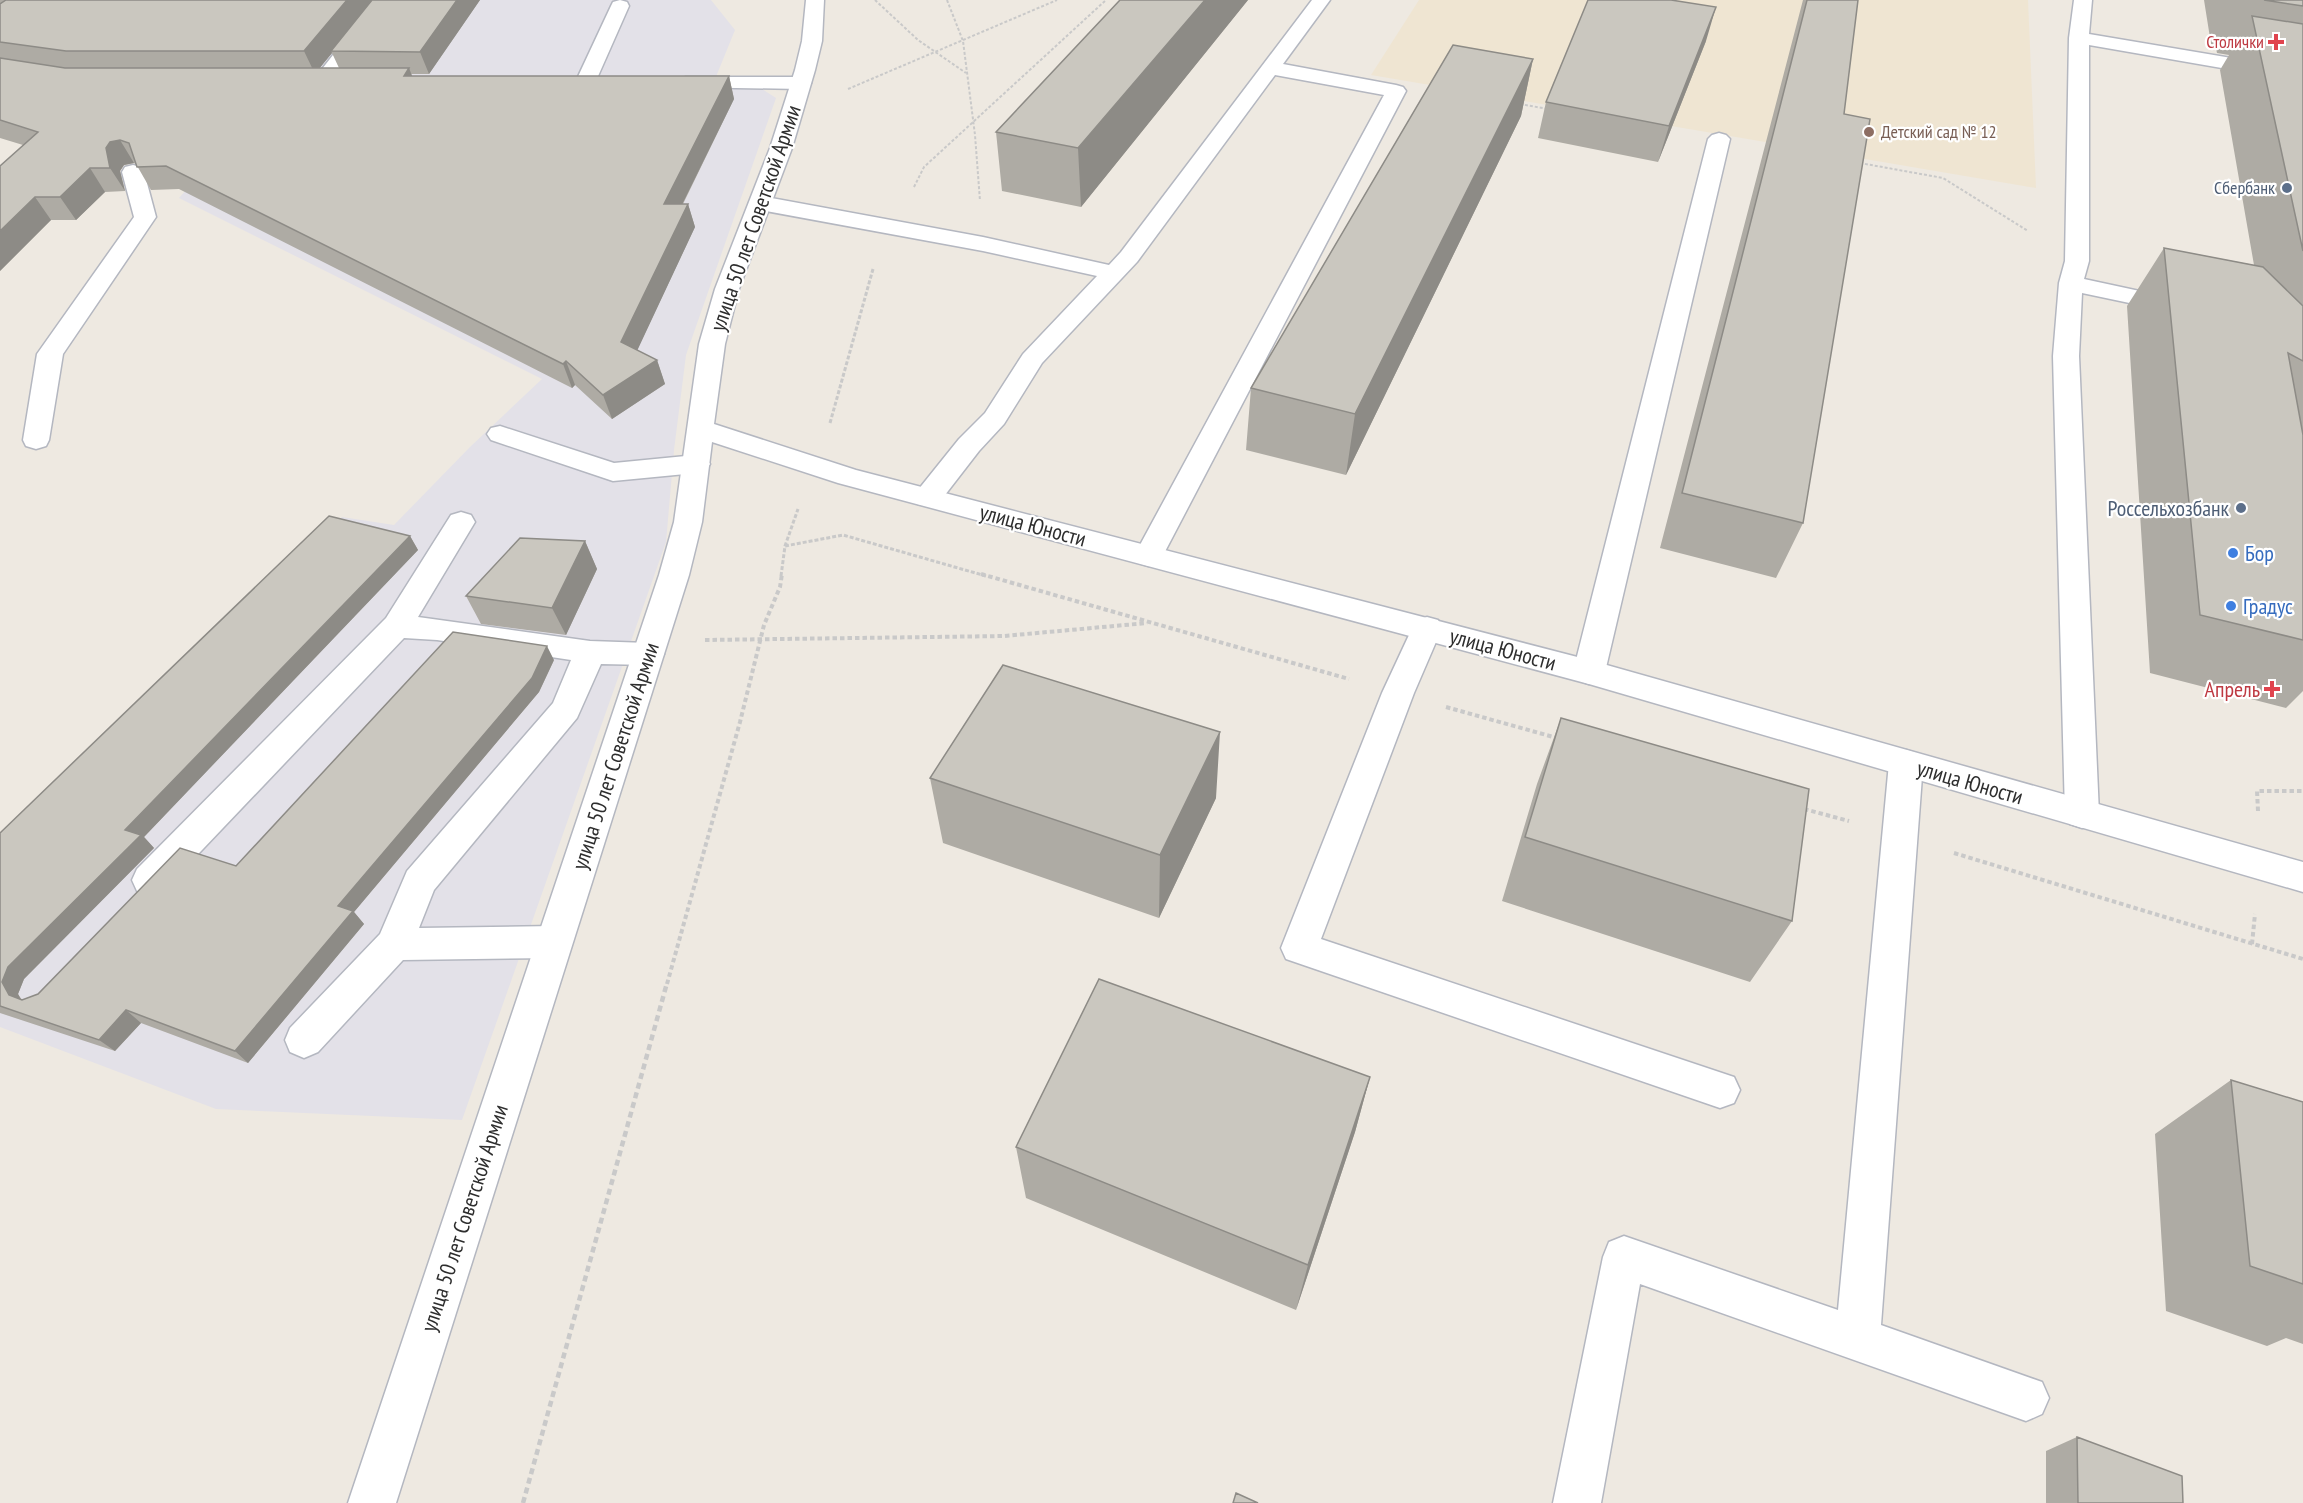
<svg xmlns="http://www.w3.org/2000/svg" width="2303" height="1503" font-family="'PT Sans Narrow',sans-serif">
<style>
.industrial{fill:#e3e1e8}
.education{fill:#efe5d2}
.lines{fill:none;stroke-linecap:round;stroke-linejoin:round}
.service-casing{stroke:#b4b7c0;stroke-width:3}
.tertiary-casing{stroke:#b4b7c0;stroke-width:3}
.path-far3{stroke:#c9c9c9;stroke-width:2;stroke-dasharray:3 2;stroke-linecap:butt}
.path-far2{stroke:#c9c9c9;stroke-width:3;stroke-dasharray:4 2;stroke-linecap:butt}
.path-far1{stroke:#c9c9c9;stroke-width:4;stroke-dasharray:4.5 3;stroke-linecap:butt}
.path{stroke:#c9c9c9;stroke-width:4.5;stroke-dasharray:6 4;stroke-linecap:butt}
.service{fill:#fff;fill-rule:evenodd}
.tertiary{fill:#fff;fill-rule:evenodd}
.wall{fill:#aeaba4;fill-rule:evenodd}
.shaded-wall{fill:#8d8b86}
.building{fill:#cac7bf;stroke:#8d8b86;stroke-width:1.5}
.health-dot{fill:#e0444e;stroke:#fff;stroke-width:2}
.education-dot{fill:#8d6e63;stroke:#fff;stroke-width:2}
.service-dot{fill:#5c6f8a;stroke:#fff;stroke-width:2}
.shop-dot{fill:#3f7fe0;stroke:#fff;stroke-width:2}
.labels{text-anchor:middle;stroke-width:4.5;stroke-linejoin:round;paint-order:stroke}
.far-health-label{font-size:18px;fill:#be3a42;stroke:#fff;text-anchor:end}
.far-education-label{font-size:18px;fill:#785e54;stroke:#fff;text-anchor:start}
.far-service-label{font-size:18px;fill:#4e5e75;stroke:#fff;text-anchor:end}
.street-label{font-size:22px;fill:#2e2e2e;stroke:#fff}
.service-label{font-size:22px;fill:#4e5e75;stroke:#fff;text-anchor:end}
.shop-label{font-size:22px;fill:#366cbe;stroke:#fff;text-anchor:start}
.health-label{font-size:22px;fill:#be3a42;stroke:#fff;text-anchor:end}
</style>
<rect width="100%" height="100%" fill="#eee9e1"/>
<path class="industrial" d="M 0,0 L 711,0 L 735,30 L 711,89 L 762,89 L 776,98 L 686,355 L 674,450 L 666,542 L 462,1120 L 216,1109 L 0,1027 L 0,840 L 342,517 L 394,525 L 470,447 L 542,379 L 179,198 L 254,114 Z"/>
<path class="education" d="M 1419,0 L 2028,0 L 2036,188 L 1371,75 Z"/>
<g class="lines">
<g class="service-casing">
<path id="service" d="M 376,0 L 395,0 L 329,86 L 315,86 L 312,82 L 315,78 Z
M 620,0 L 627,2 L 629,6 L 595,83 L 592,87 L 578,87 L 575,83 L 611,6 L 613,2 Z
M 1312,0 L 1330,0 L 1283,64 L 1396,85 L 1403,87 L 1406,91 L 1159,563 L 1149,566 L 1139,563 L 1134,556 L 1384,95 L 1275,75 L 1137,262 L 1042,363 L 1004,424 L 979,451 L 938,504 L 928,506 L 918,504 L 914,497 L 918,490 L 959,439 L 985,413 L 1023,354 L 1097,276 L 983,251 L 760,210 L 752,208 L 749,203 L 752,198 L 760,196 L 983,237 L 1109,265 L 1121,252 Z
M 2074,0 L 2092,0 L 2089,34 L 2303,70 L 2303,82 L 2089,45 L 2089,261 L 2084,279 L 2186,301 L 2189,306 L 2186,311 L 2177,313 L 2082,293 L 2079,356 L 2099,814 L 2094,824 L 2082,828 L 2070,824 L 2065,814 L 2053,356 L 2059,283 L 2065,261 L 2069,38 Z
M 686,77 L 801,77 L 808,79 L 811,83 L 808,87 L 801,89 L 679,87 L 676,83 L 679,79 Z
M 1719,133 L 1726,135 L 1730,139 L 1605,672 L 1600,680 L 1589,684 L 1578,680 L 1573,672 L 1708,139 L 1712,135 Z
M 133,165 L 141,167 L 144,172 L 156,217 L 63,354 L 49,440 L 46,446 L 36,449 L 26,446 L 23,440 L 37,354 L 134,217 L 122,172 L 125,167 Z
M 500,426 L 614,463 L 696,455 L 706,458 L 710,464 L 706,470 L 696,473 L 613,481 L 491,440 L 487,434 L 491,428 Z
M 461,512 L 471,515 L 475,522 L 418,617 L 590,641 L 648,643 L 659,646 L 664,654 L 659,662 L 648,665 L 601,664 L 577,718 L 434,890 L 419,928 L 554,926 L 567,931 L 572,942 L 567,953 L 554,958 L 403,960 L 318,1052 L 304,1058 L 290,1052 L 285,1040 L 290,1028 L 380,934 L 407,871 L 553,703 L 571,660 L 437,640 L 404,638 L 163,891 L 150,895 L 137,891 L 132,880 L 137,869 L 386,618 L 451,515 Z
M 1427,617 L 1438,620 L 1442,628 L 1414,693 L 1321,939 L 1734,1077 L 1740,1090 L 1734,1103 L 1720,1108 L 1286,959 L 1281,948 L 1382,693 L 1416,620 Z
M 1906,750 L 1918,754 L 1923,763 L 1881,1325 L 2042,1382 L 2049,1398 L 2042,1414 L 2026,1421 L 1640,1284 L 1601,1503 L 1553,1503 L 1603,1257 L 1609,1242 L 1624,1236 L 1838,1310 L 1889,763 L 1894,754 Z"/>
</g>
<g class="tertiary-casing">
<path id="tertiary" d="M 806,0 L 824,0 L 822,41 L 815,70 L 792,148 L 739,289 L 725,344 L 714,424 L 856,470 L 1589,660 L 2303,862 L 2303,892 L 1589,684 L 838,483 L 712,442 L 702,522 L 689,575 L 396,1503 L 348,1503 L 659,575 L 674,522 L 699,344 L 715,289 L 770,148 L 795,70 L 802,41 Z"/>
</g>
<path class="path-far3" d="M 875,0 L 918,40 L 966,73
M 947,0 L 963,41 L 975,135 L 980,201
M 848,89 L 1057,0
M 1520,104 L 1548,109
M 1860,163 L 1943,178 L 2028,231
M 914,187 L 924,167 L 1106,0"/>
<path class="path-far2" d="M 830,423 L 873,269
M 785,546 L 843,535 L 986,576
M 781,576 L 785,546 L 798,509"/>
<path class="path-far1" d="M 981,574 L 1349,679
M 705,640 L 1004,636 L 1147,623
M 1446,707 L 1557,738
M 1804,809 L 1849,821
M 2258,811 L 2257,791 L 2303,791
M 1954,853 L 2303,959
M 2252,944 L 2255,914
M 667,984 L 740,722 L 764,625 L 780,587 L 782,574"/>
<path class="path" d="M 523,1503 L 667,983"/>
<use href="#service" class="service"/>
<use href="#tertiary" class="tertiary"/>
</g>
<path class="wall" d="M 0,0 L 480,0 L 429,74 L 411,74 L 412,76 L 729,76 L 734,99 L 683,204 L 688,204 L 695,227 L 637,350 L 657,360 L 665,384 L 612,419 L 575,385 L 572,388 L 179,189 L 151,190 L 136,164 L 134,163 L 124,165 L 120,171 L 125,191 L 105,192 L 76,220 L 51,220 L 0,271 L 23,145 L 0,138 ZM 332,53 L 339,68 L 319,68 Z
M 1120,0 L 1248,0 L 1081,207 L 1002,191 L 996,132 Z
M 1803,0 L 1858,0 L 1844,114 L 1803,523 L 1776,578 L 1660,548 Z
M 2204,0 L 2303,0 L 2303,691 L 2286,708 L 2150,673 L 2127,306 L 2164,248 L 2254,265 L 2220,70 L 2229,55 L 2217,53 L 2215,44 L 2211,44 Z
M 1706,41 L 1658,162 L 1538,138 L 1546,102 Z
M 1533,59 L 1521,116 L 1346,475 L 1246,450 L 1251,388 Z
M 410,536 L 418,550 L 144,837 L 154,848 L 24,979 L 18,994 L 22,1000 L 38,994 L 554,660 L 539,692 L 354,912 L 364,924 L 248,1063 L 141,1023 L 115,1051 L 0,1013 L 0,833 Z
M 585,541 L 597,569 L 566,635 L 481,624 L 466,596 Z
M 1561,718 L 1792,921 L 1750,982 L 1502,901 L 1537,784 Z
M 930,778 L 1216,798 L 1159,918 L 943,843 Z
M 1370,1077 L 1355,1132 L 1296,1310 L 1026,1198 L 1016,1147 Z
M 2231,1080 L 2303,1102 L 2303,1344 L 2286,1338 L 2267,1346 L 2166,1311 L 2155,1134 Z
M 2077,1437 L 2183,1503 L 2046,1503 L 2046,1451 Z"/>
<path class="shaded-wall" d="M 347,0 L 374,0 L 331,51 L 332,53 L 315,74 L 304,51 Z
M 457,0 L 480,0 L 429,74 L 420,52 Z
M 1205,0 L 1248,0 L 1081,207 L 1078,148 Z
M 1716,7 L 1706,41 L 1658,162 L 1669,126 Z
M 1533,59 L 1521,116 L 1346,475 L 1355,414 Z
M 409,68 L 418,91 L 404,76 Z
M 729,76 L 734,99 L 671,227 L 664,204 Z
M 120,140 L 134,163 L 124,165 L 120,171 L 125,191 L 110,168 L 106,148 L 110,142 Z
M 90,168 L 105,192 L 76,220 L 60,197 Z
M 35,197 L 51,220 L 0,271 L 0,231 Z
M 688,204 L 695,227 L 630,366 L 621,342 Z
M 657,360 L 665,384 L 612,419 L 603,395 Z
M 566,361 L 575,385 L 572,388 L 563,364 Z
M 410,536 L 418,550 L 144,837 L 154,848 L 24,979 L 18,994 L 25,1007 L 9,995 L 2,982 L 8,967 L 125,830 Z
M 585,541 L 597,569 L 566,635 L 552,608 Z
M 547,646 L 554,660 L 539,692 L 354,912 L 364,924 L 248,1063 L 235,1051 L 338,906 Z
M 1220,732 L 1216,798 L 1159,918 L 1160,855 Z
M 126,1010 L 141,1023 L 115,1051 L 99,1040 Z
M 1370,1077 L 1355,1132 L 1296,1310 L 1308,1265 Z"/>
<path class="building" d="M 6,0 L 347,0 L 304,51 L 66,51 L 0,42 L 0,4 Z
M 372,0 L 457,0 L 420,52 L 331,51 Z
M 1120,0 L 1205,0 L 1078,148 L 996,132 Z
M 1588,0 L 1671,0 L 1716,7 L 1669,126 L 1546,102 Z
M 1807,0 L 1858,0 L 1844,114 L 1870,119 L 1803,523 L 1682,493 Z
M 2264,0 L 2303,0 L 2303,6 Z
M 2252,16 L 2303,24 L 2303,251 Z
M 1453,45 L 1533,59 L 1355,414 L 1251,388 Z
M 0,58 L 65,68 L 409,68 L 404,76 L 729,76 L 664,204 L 688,204 L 621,342 L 657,360 L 603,395 L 566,361 L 563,364 L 166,166 L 137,167 L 129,143 L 120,140 L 110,142 L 106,148 L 110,168 L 90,168 L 60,197 L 35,197 L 0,231 L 0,166 L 38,132 L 0,120 Z
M 2164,248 L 2263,267 L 2303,306 L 2303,361 L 2288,353 L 2303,435 L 2303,640 L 2200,615 Z
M 329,516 L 410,536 L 125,830 L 141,835 L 8,967 L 2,982 L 9,995 L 22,1000 L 38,994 L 180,848 L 236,866 L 453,632 L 547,646 L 532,678 L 338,906 L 353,911 L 235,1051 L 126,1010 L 99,1040 L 0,1006 L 0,833 Z
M 520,538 L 585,541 L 552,608 L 466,596 Z
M 1003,665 L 1220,732 L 1160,855 L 930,778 Z
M 1561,718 L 1809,789 L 1792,921 L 1525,837 Z
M 1099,979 L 1370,1077 L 1308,1265 L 1016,1147 Z
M 2231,1080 L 2303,1102 L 2303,1284 L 2250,1266 Z
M 2077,1437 L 2182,1476 L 2183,1503 L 2078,1503 Z
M 1236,1493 L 1258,1503 L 1233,1503 Z"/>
<g class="health-dot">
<path d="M2273 33h6v6h6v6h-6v6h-6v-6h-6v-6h6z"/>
<path d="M2269 680h6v6h6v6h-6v6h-6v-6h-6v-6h6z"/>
</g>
<circle class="education-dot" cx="1869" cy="132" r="6"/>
<g class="service-dot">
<circle cx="2287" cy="188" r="6"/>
<circle cx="2241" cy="508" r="6"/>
</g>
<g class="shop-dot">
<circle cx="2233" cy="553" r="6"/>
<circle cx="2231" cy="606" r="6"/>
</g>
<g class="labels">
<g class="far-health-label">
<text x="2264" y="48">Столички</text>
</g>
<g class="far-education-label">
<text x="1881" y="138">Детский сад № 12</text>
</g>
<g class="far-service-label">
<text x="2275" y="194">Сбербанк</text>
</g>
<g class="street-label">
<text transform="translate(755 218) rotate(-71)" y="8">улица 50 лет Советской Армии</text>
<text transform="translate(1033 525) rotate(15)" y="8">улица Юности</text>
<text transform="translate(1503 649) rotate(15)" y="8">улица Юности</text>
<text transform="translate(615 756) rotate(-72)" y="8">улица 50 лет Советской Армии</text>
<text transform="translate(1970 782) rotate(16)" y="8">улица Юности</text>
<text transform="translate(464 1218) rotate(-72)" y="8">улица 50 лет Советской Армии</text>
</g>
<g class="service-label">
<text x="2229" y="516">Россельхозбанк</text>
</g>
<g class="shop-label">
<text x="2245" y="561">Бор</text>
<text x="2243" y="614">Градус</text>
</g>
<g class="health-label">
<text x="2260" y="697">Апрель</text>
</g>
</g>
</svg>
